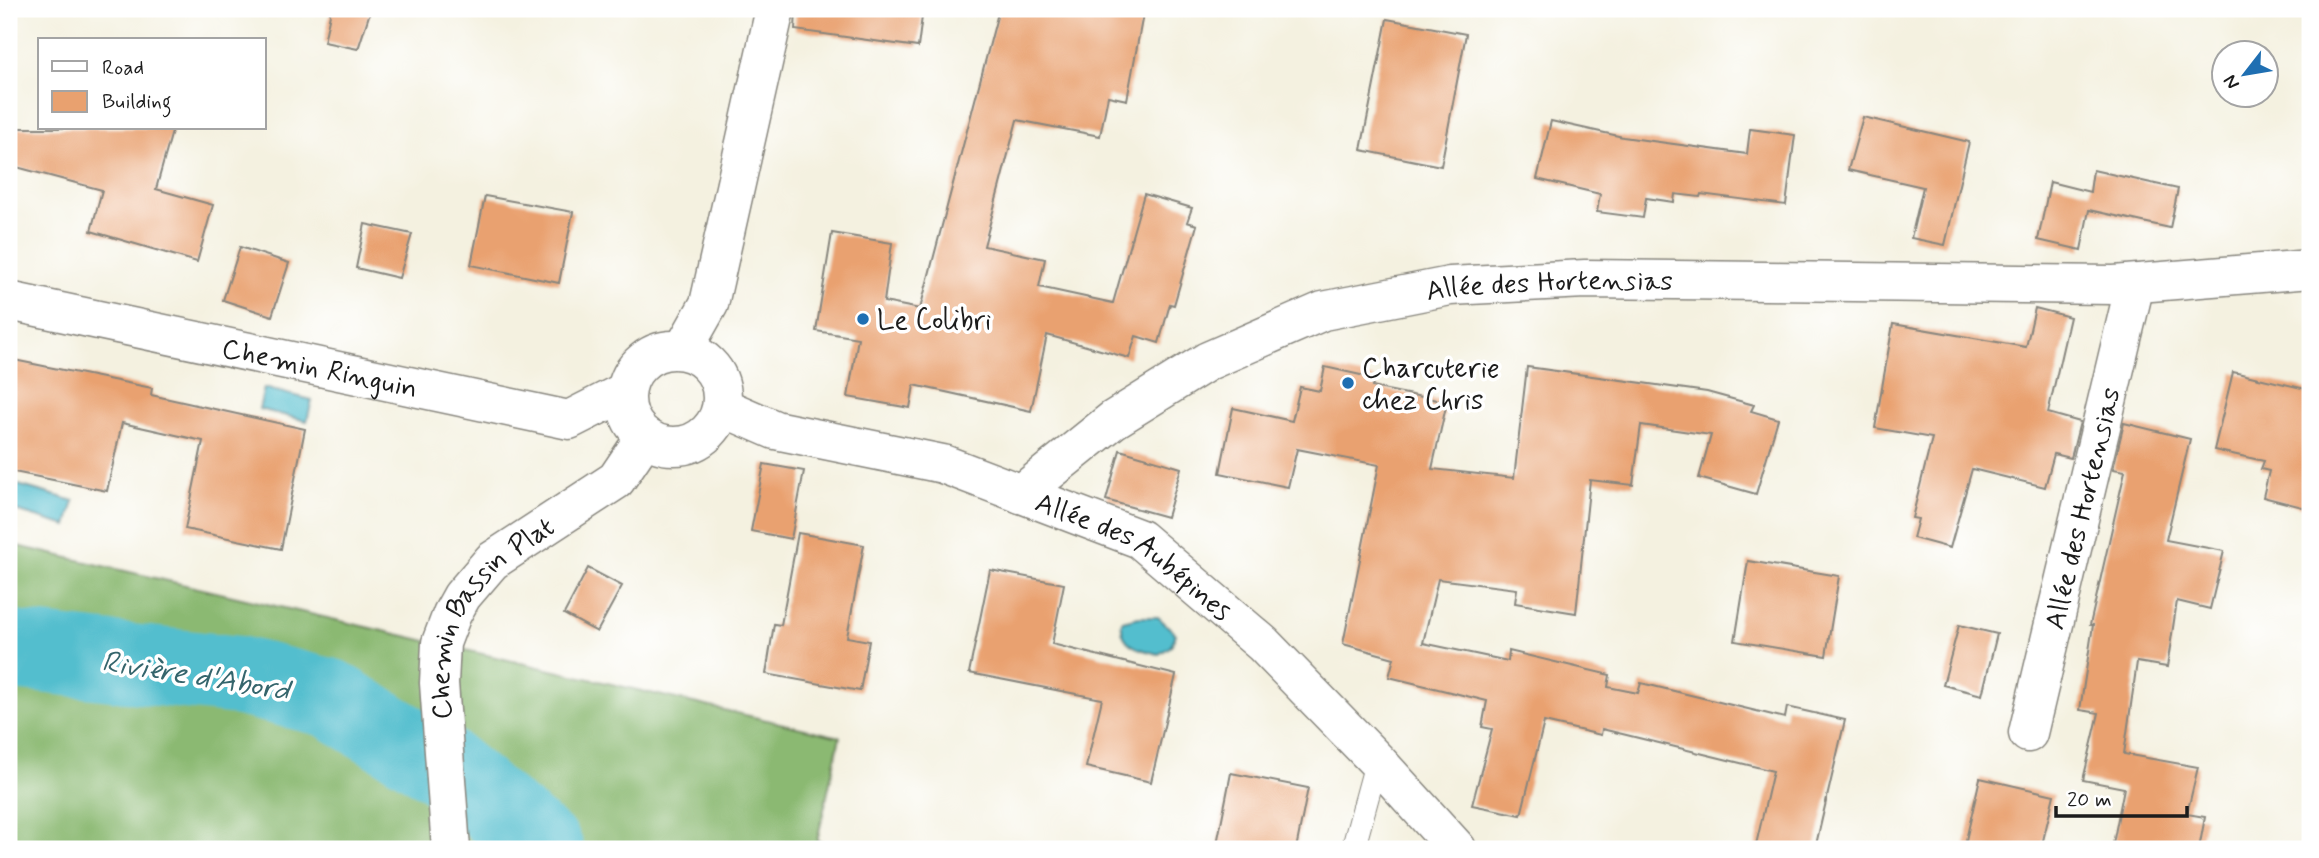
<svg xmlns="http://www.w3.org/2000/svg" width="2319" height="858" font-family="Mynerve,sans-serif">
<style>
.forest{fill:#8bb972;stroke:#546a47;stroke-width:2}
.water{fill:#53bece;stroke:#386d75;stroke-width:2}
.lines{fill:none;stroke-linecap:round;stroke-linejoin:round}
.river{stroke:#53bece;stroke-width:79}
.building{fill:#e9a16f}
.service-casing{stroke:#88867e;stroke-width:25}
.minor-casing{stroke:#88867e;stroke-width:41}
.tertiary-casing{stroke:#88867e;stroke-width:41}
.service{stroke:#fff;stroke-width:23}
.minor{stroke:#fff;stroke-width:38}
.tertiary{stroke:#fff;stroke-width:38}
.poi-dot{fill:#1f6fb2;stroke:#fff;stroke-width:2.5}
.labels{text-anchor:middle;stroke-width:7;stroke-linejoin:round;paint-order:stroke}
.street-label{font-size:28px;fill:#1c1c1c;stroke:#fff}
.poi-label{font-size:28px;fill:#1c1c1c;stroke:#fff;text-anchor:start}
.water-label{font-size:30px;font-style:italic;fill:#35656c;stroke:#fff}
</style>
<rect width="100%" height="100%" fill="#fff"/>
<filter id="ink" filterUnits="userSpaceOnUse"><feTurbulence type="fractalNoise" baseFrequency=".0143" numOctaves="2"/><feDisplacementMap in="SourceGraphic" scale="14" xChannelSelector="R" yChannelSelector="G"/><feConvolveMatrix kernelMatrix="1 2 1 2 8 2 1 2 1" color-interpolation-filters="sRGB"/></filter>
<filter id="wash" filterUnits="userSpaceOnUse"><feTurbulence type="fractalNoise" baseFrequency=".00686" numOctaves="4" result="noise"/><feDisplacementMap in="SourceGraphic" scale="28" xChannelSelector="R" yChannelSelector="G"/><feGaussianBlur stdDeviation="1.57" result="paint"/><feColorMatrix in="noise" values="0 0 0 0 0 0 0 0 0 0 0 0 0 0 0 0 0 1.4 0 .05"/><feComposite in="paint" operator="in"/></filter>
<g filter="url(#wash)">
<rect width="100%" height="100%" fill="#f4f1e0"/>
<path class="forest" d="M 9,544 L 840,737 L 817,841 L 844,849 L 9,849 Z"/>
<path class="water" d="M 264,388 L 312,400 L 307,421 L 259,409 Z
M 15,484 L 74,501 L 67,526 L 9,509 Z
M 1139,617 L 1158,617 L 1176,634 L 1171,646 L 1159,654 C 1139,650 1119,645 1122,621 Z"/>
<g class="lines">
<path class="river" d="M 9,650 L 235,675 L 330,698 L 445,767 L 544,849"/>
</g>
<g id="blocks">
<path class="building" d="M 331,9 L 371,9 L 358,49 L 324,42 Z
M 796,9 L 923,9 L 918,47 L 795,30 Z
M 999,9 L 1144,9 L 1127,100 L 1108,96 L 1100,136 L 1017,120 L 984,246 L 1045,259 L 1039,287 L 1113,303 L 1144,194 L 1192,208 L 1187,222 L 1197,225 L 1174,305 L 1170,304 L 1159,343 L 1136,336 L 1129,358 L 1047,335 L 1031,411 L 914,385 L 910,408 L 848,397 L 858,338 L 816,331 L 832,233 L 892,243 L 884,302 L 920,309 Z
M 1387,19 L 1466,34 L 1441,166 L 1361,150 Z
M 1863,117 L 1969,142 L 1945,245 L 1911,238 L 1923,187 L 1848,170 Z
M 1551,121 L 1623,137 L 1747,154 L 1750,129 L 1795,135 L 1786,205 L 1701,194 L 1700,197 L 1675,194 L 1674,202 L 1646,198 L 1643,218 L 1597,212 L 1600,194 L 1537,179 Z
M 9,128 L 173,128 L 156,189 L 213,205 L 197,262 L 91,231 L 102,190 L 9,165 Z
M 2093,170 L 2178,189 L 2170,228 L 2089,210 L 2081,250 L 2038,240 L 2050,182 L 2090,192 Z
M 485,196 L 573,212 L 559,283 L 471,265 Z
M 365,224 L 412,234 L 399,278 L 356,268 Z
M 240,247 L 289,263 L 272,316 L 223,300 Z
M 2035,308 L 2070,317 L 2048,413 L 2080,422 L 2071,458 L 2054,454 L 2045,487 L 1972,469 L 1950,548 L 1913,538 L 1918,519 L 1912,518 L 1932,438 L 1875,428 L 1893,324 L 2026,347 Z
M 9,359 L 152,388 L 151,395 L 305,429 L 281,549 L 185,529 L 203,441 L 122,423 L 107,491 L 9,471 Z
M 1325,367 L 1374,378 L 1372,387 L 1447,402 L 1432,469 L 1514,478 L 1527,367 L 1707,392 L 1754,405 L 1751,411 L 1778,419 L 1756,494 L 1699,478 L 1711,435 L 1641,425 L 1633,485 L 1590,480 L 1576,613 L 1515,603 L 1517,589 L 1438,579 L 1423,643 L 1508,661 L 1509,651 L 1610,675 L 1608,687 L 1638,693 L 1641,683 L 1785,718 L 1787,707 L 1845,720 L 1815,849 L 1755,849 L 1773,771 L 1602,729 L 1601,735 L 1544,722 L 1521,815 L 1472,805 L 1492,729 L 1482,727 L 1487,701 L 1389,677 L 1394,658 L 1343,644 L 1379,465 L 1297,449 L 1288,487 L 1220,473 L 1233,408 L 1292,421 L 1300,387 L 1320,391 Z
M 2233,372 L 2310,390 L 2310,509 L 2263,497 L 2269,471 L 2261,469 L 2264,461 L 2214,450 Z
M 2124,423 L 2190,439 L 2166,540 L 2224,551 L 2210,609 L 2177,601 L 2167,667 L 2137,662 L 2124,754 L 2198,767 L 2187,814 L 2205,817 L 2199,849 L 2112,849 L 2124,788 L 2083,780 L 2099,713 L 2080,710 L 2093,625 L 2090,625 L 2125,471 L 2113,469 Z
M 1120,450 L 1181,468 L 1167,517 L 1106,500 Z
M 764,464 L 804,471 L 791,539 L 751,531 Z
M 798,533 L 864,545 L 847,637 L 869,641 L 860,691 L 766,674 L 774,624 L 781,625 Z
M 1748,561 L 1839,576 L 1826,656 L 1735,641 Z
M 588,568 L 622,586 L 597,632 L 564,614 Z
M 990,570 L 1064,584 L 1052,644 L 1176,675 L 1151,782 L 1086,767 L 1102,699 L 969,673 Z
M 1959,625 L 1997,634 L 1982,695 L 1943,685 Z
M 1231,773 L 1308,788 L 1296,849 L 1216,849 Z
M 1980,778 L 2054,795 L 2041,849 L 1964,849 Z"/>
</g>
</g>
<g filter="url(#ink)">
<use href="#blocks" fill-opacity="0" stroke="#88867e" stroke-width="2"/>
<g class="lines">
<g class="service-casing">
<path id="service" d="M 1353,849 L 1377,761"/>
</g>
<g class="minor-casing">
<g id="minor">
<path id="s1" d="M 9,301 L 569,420 L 626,391"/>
<path d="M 683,350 L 709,304 L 775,9"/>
<path id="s2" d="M 1021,494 L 1113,420 L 1208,361 L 1323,311 L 1450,286 L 1585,279 L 2114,285 L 2310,269"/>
<path id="s3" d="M 2028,733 L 2135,284"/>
</g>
</g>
<g class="tertiary-casing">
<g id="tertiary">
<circle cx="674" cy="398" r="48"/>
<path id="s4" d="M 722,407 L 775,430 L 943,464 L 1140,539 L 1263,644 L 1377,761 L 1457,849"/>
<path id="s5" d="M 451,849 L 439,683 L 441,643 L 452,614 L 462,596 L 492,561 L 616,480 L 645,437"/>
</g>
</g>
<use href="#service" class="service"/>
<use href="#minor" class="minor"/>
<use href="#tertiary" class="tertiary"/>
</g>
</g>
<g class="poi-dot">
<circle cx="863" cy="319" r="7"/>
<circle cx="1348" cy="383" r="7"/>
</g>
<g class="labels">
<g class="street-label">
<text dy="10" stroke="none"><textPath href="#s2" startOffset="584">Allée des Hortensias</textPath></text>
<text dy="10" stroke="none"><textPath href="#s1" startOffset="318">Chemin Ringuin</textPath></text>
<text dy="10" stroke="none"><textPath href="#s3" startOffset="231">Allée des Hortensias</textPath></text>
<text dy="10" stroke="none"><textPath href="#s4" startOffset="443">Allée des Aubépines</textPath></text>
<text dy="10" stroke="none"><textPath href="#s5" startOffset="252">Chemin Bassin Plat</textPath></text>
</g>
<g class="poi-label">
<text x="877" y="329">Le Colibri</text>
<text x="1362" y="377">Charcuterie<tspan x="1362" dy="32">chez Chris</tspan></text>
</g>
<g class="water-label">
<text transform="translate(196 675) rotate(9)" y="10">Rivière d'Abord</text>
</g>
</g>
<rect width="2319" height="858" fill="none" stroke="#fff" stroke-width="35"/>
<rect x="38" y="38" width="228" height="91" fill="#ffffff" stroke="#a4a4a4" stroke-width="2"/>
<rect x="52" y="61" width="35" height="10" fill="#ffffff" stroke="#a4a4a4" stroke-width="2"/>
<text x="102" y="74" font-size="21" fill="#1c1c1c">Road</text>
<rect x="52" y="91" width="35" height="21" fill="#e9a16f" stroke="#a4a4a4" stroke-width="2"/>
<text x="102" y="108" font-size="21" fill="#1c1c1c">Building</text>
<g transform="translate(2245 74) rotate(239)"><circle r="33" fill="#ffffff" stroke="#a4a4a4" stroke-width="2"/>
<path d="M0-5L12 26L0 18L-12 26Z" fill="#1f6fb2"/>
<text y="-10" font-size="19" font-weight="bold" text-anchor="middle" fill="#1c1c1c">N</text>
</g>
<path d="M2056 806v10h131v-10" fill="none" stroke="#1c1c1c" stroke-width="3.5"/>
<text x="2067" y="806" font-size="21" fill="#1c1c1c" stroke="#ffffff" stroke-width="5" paint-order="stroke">20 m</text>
</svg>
